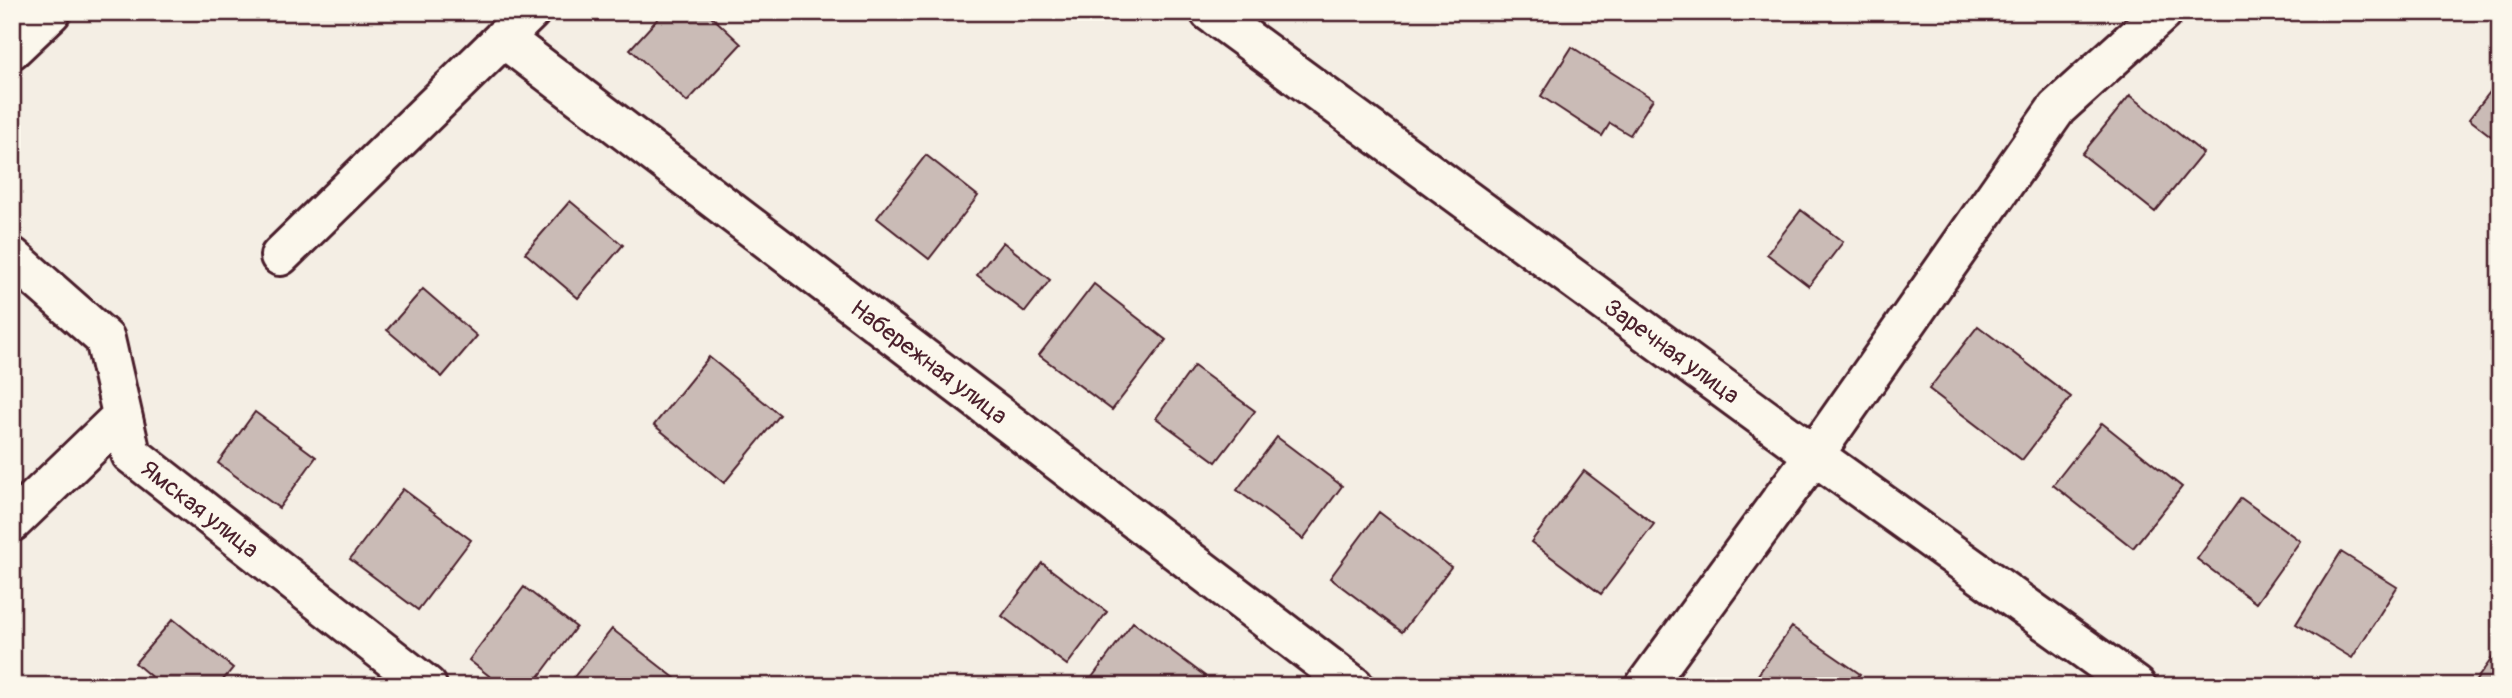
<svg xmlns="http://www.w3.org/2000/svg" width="2512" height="698" font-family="Pangolin,sans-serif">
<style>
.building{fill:#cabbb6;stroke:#4a1f2b;stroke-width:2}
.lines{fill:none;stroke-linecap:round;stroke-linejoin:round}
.minor-casing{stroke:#4a1f2b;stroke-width:44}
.tertiary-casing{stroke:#4a1f2b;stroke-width:44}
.secondary-casing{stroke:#4a1f2b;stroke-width:44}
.minor{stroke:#fbf7ec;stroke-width:38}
.tertiary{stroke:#fbf7ec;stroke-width:38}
.secondary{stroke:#fbf7ec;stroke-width:38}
.labels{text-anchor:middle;stroke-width:5;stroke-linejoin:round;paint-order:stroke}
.street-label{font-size:24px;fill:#4a1f2b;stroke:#fbf7ec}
</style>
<rect width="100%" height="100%" fill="#f4eee4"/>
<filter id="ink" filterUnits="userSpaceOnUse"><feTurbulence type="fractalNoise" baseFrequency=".0143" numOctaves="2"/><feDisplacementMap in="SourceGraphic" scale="14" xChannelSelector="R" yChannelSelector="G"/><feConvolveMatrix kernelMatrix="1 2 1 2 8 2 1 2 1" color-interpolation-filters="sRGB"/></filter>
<g filter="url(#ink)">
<path class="building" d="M 664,12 L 707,12 L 741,44 L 687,102 L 630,49 Z
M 1572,47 L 1653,99 L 1630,135 L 1610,123 L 1602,136 L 1541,96 Z
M 2500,79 L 2500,143 L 2469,119 Z
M 2130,95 L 2203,153 L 2155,212 L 2082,154 Z
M 926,155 L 978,196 L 929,259 L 877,218 Z
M 570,201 L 623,245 L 578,298 L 525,253 Z
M 1801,210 L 1843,242 L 1809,286 L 1767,254 Z
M 1003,242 L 1050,280 L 1025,312 L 977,275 Z
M 1094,284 L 1166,340 L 1112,410 L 1039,355 Z
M 423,289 L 477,336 L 442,377 L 387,330 Z
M 1978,326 L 2071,397 L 2022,460 L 1929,389 Z
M 709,357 L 780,415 L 724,483 L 654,425 Z
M 1194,366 L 1255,411 L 1216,462 L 1156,418 Z
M 255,412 L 316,457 L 279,508 L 218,463 Z
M 2102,423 L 2182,487 L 2133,548 L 2053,485 Z
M 1277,437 L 1342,486 L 1303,539 L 1237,490 Z
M 1584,471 L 1654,524 L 1601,594 L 1531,542 Z
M 403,489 L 471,540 L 418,610 L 350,559 Z
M 2241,498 L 2300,541 L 2256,603 L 2197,559 Z
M 1379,512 L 1451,567 L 1402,632 L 1330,578 Z
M 2341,552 L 2397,587 L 2352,658 L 2296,624 Z
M 1042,563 L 1107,612 L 1067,665 L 1002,616 Z
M 524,587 L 576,627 L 532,686 L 502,686 L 469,660 Z
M 173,619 L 233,668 L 218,686 L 162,686 L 135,663 Z
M 1133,622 L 1205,676 L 1198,686 L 1097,686 L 1090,680 Z
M 1792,627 L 1860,674 L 1851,686 L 1750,686 Z
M 612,629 L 685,686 L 567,686 Z
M 2500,647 L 2500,686 L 2472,686 Z"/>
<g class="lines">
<g class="minor-casing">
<path id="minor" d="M 503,38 L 1354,686
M 280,256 L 530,12
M 12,257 L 105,339 L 131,454 L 427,686
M 12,522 L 122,416
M 1645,686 L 1814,455 L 2057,108 L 2163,12"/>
</g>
<g class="tertiary-casing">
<path id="tertiary" d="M 1210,12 L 1814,455 L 2136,686"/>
</g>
<g class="secondary-casing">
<path id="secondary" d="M 12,49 L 51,12"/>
</g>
<use href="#minor" class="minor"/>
<use href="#tertiary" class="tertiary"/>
<use href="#secondary" class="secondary"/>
</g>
</g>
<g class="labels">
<g class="street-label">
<text transform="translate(1672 351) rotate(36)" y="8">Заречная улица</text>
<text transform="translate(929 362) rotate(37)" y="8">Набережная улица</text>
<text transform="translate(200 509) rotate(38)" y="8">Ямская улица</text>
</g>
</g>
<rect width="2512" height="698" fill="none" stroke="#fbf7ec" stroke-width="42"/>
<rect x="21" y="21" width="2470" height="656" fill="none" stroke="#4a1f2b" stroke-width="2.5" filter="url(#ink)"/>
</svg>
